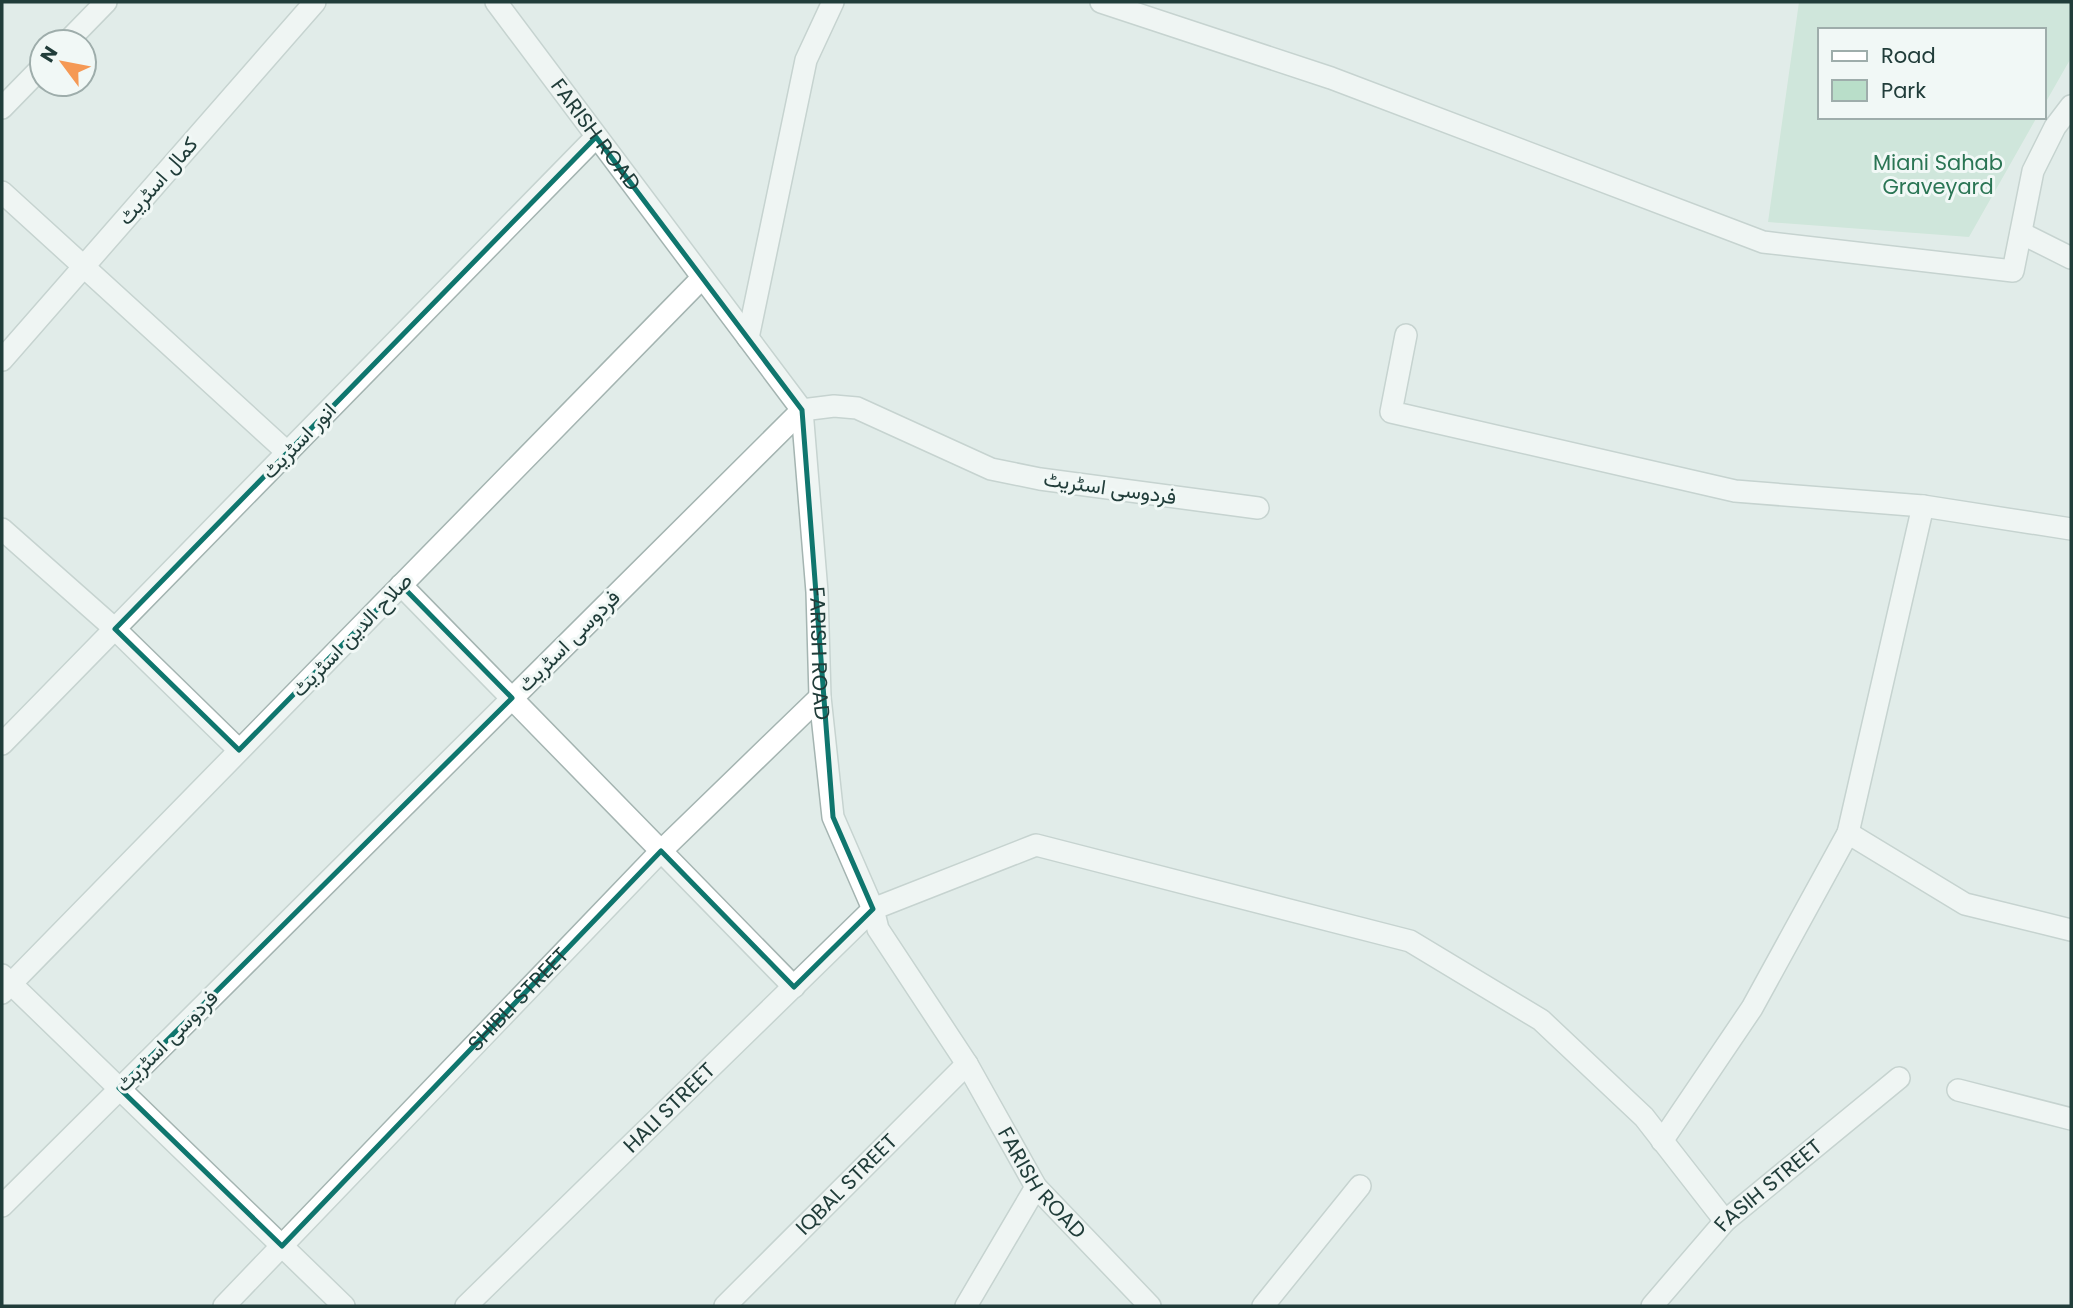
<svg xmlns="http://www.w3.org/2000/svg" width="2073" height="1308" font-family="Poppins,Vazirmatn,sans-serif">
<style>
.green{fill:#b9dec9}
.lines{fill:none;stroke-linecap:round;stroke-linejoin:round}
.street-casing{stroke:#a4b4b1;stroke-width:24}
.street{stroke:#fff;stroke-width:21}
.marked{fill:none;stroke:#0f766e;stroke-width:5;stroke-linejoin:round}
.labels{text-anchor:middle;stroke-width:6;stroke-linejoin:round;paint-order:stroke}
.street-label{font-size:21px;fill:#213d3a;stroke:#f1f8f6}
.park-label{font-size:21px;fill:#2a7554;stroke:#f1f8f6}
</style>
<rect width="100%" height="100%" fill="#e1ece9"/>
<path class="green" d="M 1799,2 L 2071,2 L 2071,58 L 2043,107 L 2043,30 L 1819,30 L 1819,117 L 2037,117 L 1969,237 L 1768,222 Z"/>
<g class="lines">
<g class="street-casing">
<g id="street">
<path id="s1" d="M 496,2 L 802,410 L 817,592 L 820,697 L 833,817 L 873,909 L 878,929 L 967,1064 L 1036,1187 L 1150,1306"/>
<path d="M 1101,2 L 1331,78 L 1763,242 L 2013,271 L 2033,171 L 2055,127 L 2071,106"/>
<path d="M 67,42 L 106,2"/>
<path d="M 2,108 L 42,67"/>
<path d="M 2,192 L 288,453"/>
<path d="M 2021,233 L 2071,258"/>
<path d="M 1406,335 L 1391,412 L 1735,491 L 1923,506 L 2071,529"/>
<path d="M 748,338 L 806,60 L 833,2"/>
<path d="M 2,360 L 315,2"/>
<path d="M 2,529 L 115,629 L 239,750"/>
<path d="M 401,585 L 794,987"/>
<path d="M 2,744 L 596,137"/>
<path d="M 1848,833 L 1965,904 L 2071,930"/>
<path d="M 2,975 L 344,1306"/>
<path d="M 2,993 L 702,278"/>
<path d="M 1958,1090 L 2071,1119"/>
<path d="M 1662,1141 L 1752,1008 L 1848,833 L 1923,506"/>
<path d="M 2,1206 L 802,410 L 834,406 L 857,408 L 991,469 L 1040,479 L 1258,508"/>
<path id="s2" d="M 224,1306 L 661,851 L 820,697"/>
<path id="s3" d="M 466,1306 L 873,909 L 1036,845 L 1410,941 L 1541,1020 L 1644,1117 L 1725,1221"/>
<path id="s4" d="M 725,1306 L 967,1064"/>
<path d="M 966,1306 L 1036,1187"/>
<path d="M 1263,1306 L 1360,1186"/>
<path id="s5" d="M 1652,1306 L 1725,1221 L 1899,1078"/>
</g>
</g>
<use href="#street" class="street"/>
</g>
<path d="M0 0H2073V1308H0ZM 596,137 L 802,410 L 833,817 L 873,909 L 794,987 L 661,851 L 282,1246 L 119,1088 L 512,698 L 401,585 L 239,750 L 115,629 Z" fill="#e1ece9" fill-opacity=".55" fill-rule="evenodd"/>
<path class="marked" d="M 596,137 L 802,410 L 833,817 L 873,909 L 794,987 L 661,851 L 282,1246 L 119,1088 L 512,698 L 401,585 L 239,750 L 115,629 Z"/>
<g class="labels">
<g class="street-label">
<text dy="7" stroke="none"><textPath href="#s1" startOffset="166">FARISH ROAD</textPath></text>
<text transform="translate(158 181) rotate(-49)" y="7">کمال اسٹریٹ</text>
<text transform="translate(299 441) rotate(-46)" y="7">انور اسٹریٹ</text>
<text transform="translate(1110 488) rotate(8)" y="7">فردوسی اسٹریٹ</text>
<text transform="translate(352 635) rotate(-46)" y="7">صلاح الدین اسٹریٹ</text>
<text transform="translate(569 641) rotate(-45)" y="7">فردوسی اسٹریٹ</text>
<text dy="7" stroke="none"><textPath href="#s1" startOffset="754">FARISH ROAD</textPath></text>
<text dy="7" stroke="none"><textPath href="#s2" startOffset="425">SHIBLI STREET</textPath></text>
<text transform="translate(167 1041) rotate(-45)" y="7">فردوسی اسٹریٹ</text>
<text dy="7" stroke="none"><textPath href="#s3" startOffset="284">HALI STREET</textPath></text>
<text dy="7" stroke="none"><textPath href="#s1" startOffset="1342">FARISH ROAD</textPath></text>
<text dy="7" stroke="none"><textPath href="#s4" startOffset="172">IQBAL STREET</textPath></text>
<text dy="7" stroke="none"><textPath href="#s5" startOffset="168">FASIH STREET</textPath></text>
</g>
<g class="park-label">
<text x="1938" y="170">Miani Sahab<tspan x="1938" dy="24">Graveyard</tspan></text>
</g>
</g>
<rect width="2073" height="1308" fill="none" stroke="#213d3a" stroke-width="7"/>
<rect x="1818" y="28" width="228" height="91" fill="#f1f8f6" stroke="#9eadab" stroke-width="2"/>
<rect x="1832" y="51" width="35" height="10" fill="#ffffff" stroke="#9eadab" stroke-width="2"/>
<text x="1881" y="63" font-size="21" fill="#213d3a">Road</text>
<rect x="1832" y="80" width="35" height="21" fill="#b9dec9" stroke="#9eadab" stroke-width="2"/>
<text x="1881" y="98" font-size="21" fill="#213d3a">Park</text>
<g transform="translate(63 63) rotate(302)"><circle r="33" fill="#f1f8f6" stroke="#9eadab" stroke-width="2"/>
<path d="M0-5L12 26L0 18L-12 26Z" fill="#f59955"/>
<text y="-10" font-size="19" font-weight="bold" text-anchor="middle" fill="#213d3a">N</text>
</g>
</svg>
